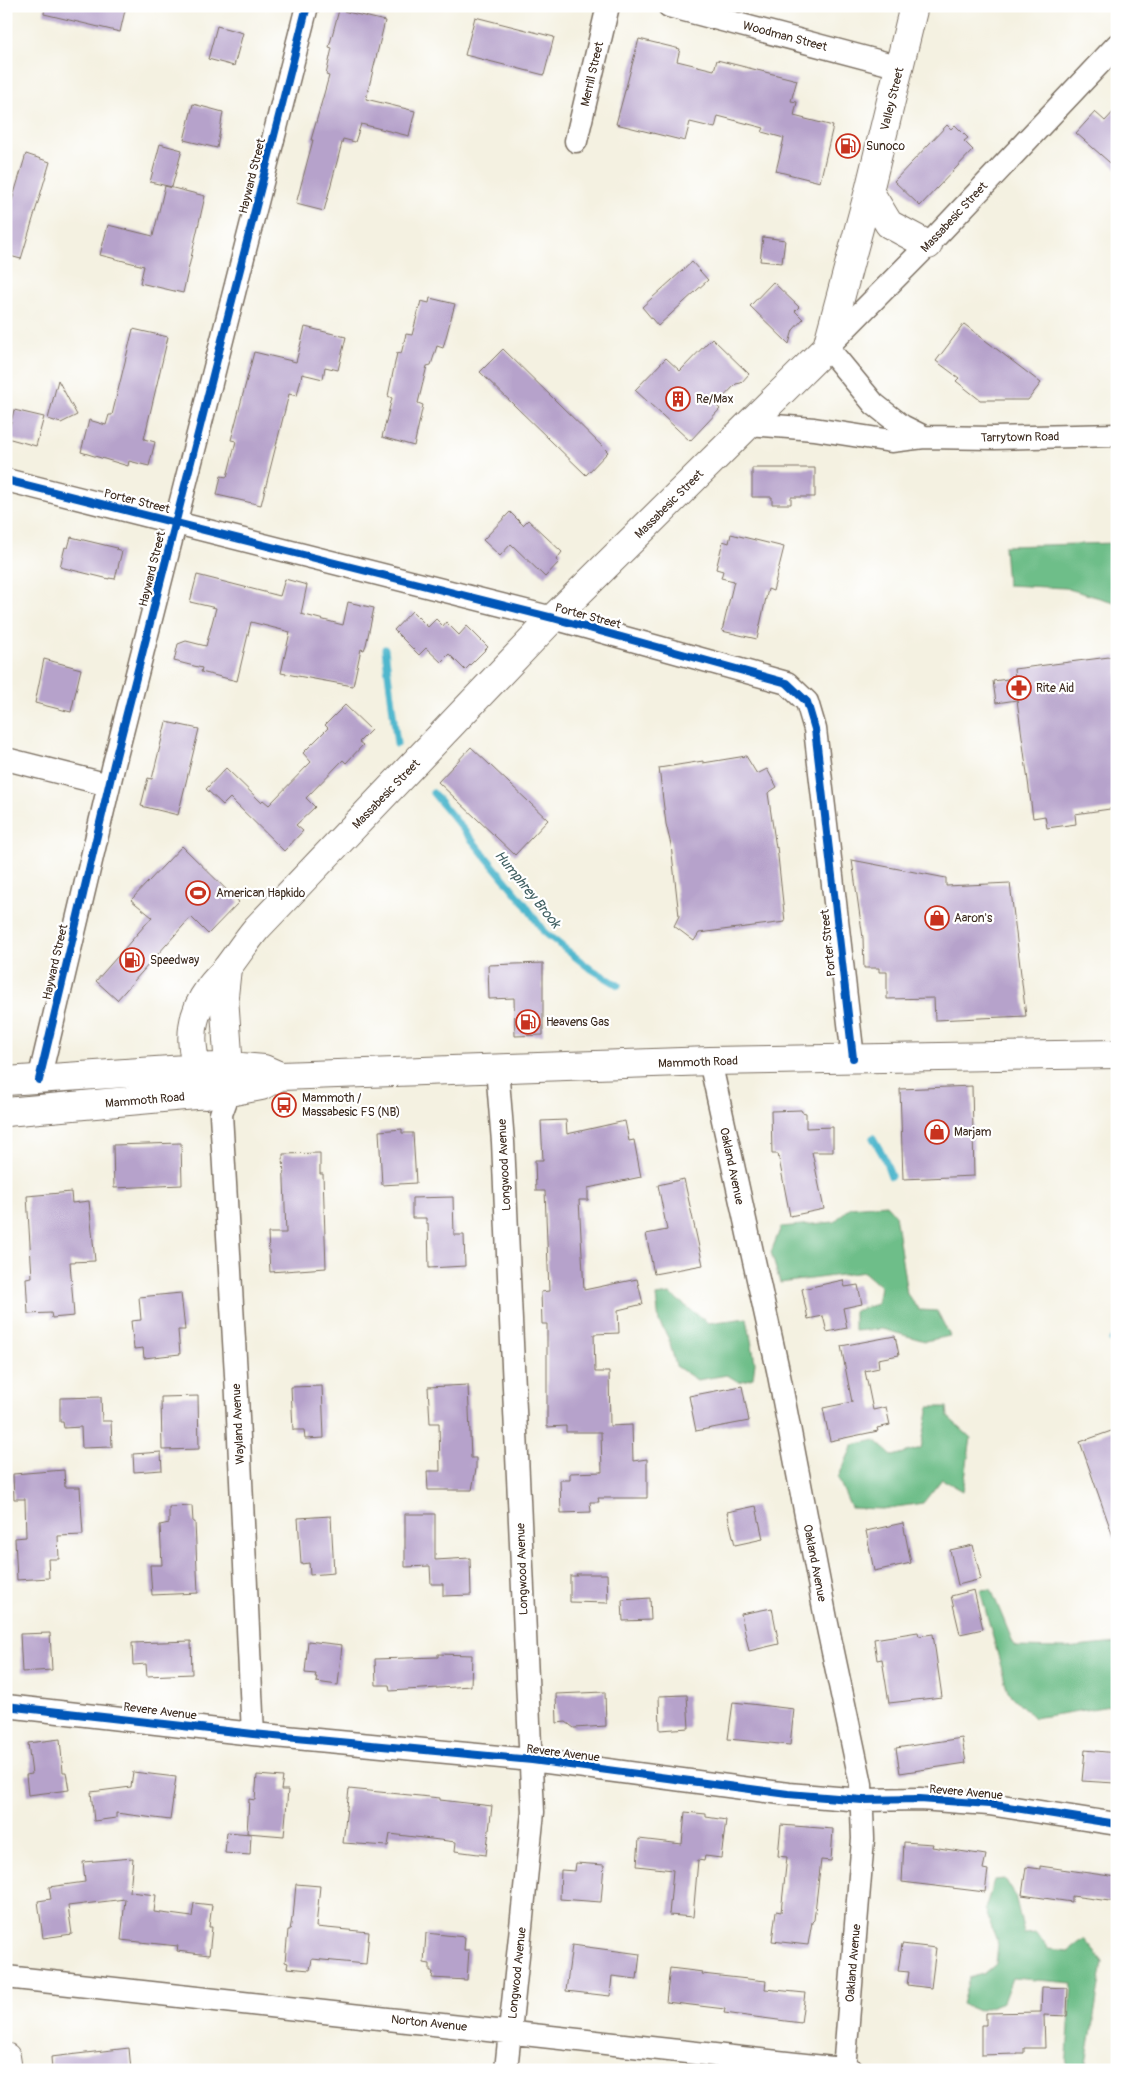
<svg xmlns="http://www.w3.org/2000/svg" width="1123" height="2076" font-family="Pangolin,sans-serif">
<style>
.forest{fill:#6ebe89;stroke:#547454}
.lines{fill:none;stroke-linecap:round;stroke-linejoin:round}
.stream{stroke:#4fb7cd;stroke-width:7}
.building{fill:#b6a2cb}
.street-casing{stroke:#7c7062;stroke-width:25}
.secondary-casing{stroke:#7c7062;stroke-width:30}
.street{stroke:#fff;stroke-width:22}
.secondary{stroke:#fff;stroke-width:28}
.cycleway-casing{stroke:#fff;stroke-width:11}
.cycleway{stroke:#0057b8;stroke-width:8}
.labels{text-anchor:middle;stroke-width:4.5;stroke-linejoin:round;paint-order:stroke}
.street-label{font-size:12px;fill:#3b2a1e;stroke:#fff}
.poi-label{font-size:12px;fill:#3b2a1e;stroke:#fff;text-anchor:start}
.water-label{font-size:14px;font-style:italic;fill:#436264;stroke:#fff}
</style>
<rect width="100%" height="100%" fill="#fff"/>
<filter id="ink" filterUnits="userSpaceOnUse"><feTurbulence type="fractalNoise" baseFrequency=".02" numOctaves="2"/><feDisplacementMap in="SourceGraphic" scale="10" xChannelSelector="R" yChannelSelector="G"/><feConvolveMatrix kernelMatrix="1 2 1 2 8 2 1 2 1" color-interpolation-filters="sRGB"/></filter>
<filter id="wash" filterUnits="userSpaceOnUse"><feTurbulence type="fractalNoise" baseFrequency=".0096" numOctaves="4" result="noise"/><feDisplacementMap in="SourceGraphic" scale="20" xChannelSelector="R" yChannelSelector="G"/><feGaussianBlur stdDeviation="1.12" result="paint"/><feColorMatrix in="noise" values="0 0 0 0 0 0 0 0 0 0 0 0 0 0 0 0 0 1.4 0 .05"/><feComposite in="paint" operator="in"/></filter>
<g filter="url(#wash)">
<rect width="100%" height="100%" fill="#f4f1e1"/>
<path class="forest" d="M 1117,543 L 1117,603 L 1065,588 L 1007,585 L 1004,546 Z
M 886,1204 L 895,1214 L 907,1294 L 919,1310 L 937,1311 L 950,1336 L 925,1341 L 882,1329 L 854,1331 L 854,1311 L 877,1304 L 880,1286 L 864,1272 L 780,1283 L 771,1252 L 781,1227 L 834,1222 L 850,1207 Z
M 670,1294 L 708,1323 L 747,1318 L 755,1362 L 753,1378 L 739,1382 L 727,1375 L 697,1380 L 676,1366 L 668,1337 L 659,1322 L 656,1296 Z
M 929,1407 L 947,1407 L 948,1417 L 971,1438 L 963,1491 L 942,1479 L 923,1503 L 883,1509 L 851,1508 L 838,1478 L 853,1445 L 875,1440 L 893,1456 L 921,1448 Z
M 991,1589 L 1015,1647 L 1066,1648 L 1117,1643 L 1117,1706 L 1110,1706 L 1034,1718 L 1008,1692 L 980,1590 Z
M 1005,1879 L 1015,1895 L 1024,1934 L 1037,1933 L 1048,1949 L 1068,1951 L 1084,1939 L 1103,1962 L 1085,2070 L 1066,2070 L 1072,1983 L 1012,1978 L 1003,2002 L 978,2011 L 962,2004 L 969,1978 L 984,1974 L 996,1964 L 998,1944 L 985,1909 L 994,1880 Z"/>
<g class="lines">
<path class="stream" d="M 385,649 L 397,744
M 433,793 L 525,904 L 544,932 L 588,967 L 618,985
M 873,1138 L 884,1157 L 891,1176
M 1112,1340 L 1117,1342"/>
</g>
<g id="blocks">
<path class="building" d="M 45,6 L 126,6 L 120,32 L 44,14 Z
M 339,10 L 385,21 L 366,99 L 415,111 L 409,136 L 361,124 L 355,142 L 343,139 L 324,211 L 296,204 L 313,140 L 311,140 L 329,76 L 326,75 L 332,48 L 329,47 Z
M 475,17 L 554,37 L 544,75 L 465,55 Z
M 217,26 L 243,33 L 234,66 L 208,59 Z
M 639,39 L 680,49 L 677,61 L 714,70 L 717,60 L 797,80 L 791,101 L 797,102 L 794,116 L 833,126 L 820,182 L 776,171 L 784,138 L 762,132 L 764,128 L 718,116 L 715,128 L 690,122 L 685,141 L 616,124 Z
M 193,104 L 223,112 L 217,148 L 184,140 Z
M 1117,108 L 1117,169 L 1076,133 L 1095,112 L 1105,121 Z
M 947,125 L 951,129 L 955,125 L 968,138 L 964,141 L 973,150 L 920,206 L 894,181 Z
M 160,144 L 182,150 L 172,187 L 150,182 Z
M 26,154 L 50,162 L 21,259 L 6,255 L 6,202 L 11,204 Z
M 165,186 L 205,196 L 183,293 L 140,283 L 144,266 L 100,255 L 108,225 L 153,236 Z
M 763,237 L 785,240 L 782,263 L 760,261 Z
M 692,262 L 708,280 L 658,326 L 642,307 Z
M 773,282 L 799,307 L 795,311 L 803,319 L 793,330 L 789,344 L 750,306 Z
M 430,298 L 455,304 L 443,348 L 437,346 L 431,365 L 427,366 L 418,403 L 423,405 L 414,446 L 382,437 L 392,398 L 388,396 L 397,353 L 401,354 L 406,334 L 412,335 L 421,301 L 429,303 Z
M 964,324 L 1041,383 L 1028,400 L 980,400 L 956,381 L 959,378 L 936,361 Z
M 305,327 L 346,337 L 338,370 L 325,367 L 323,379 L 302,374 L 297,396 L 289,394 L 261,505 L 217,495 L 221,476 L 227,477 L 236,441 L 231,440 L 254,352 L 296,362 Z
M 133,329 L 168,337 L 144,439 L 155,442 L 149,466 L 129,461 L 128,466 L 81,452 L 89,420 L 106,425 L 109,415 L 112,415 Z
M 712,338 L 749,374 L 741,383 L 736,384 L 716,405 L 720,409 L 690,441 L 635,390 L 666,358 L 680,371 Z
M 503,349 L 608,452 L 586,475 L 480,372 Z
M 58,380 L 77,415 L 61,423 L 48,419 Z
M 14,410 L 44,417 L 36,446 L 7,438 Z
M 752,468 L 815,468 L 815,497 L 791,497 L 791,504 L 772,504 L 772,497 L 752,497 Z
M 510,512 L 523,525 L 528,520 L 562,552 L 556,560 L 559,562 L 545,577 L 511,544 L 500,556 L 483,540 Z
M 731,534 L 784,547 L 773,591 L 768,589 L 757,639 L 722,631 L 734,581 L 721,578 L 723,571 L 716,569 L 723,541 L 729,543 Z
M 71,537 L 117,548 L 116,549 L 122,551 L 115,579 L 109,578 L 109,579 L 60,567 L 65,547 L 68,548 Z
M 197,575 L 280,596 L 285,579 L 307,585 L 301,614 L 343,625 L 348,602 L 374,608 L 366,645 L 364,650 L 361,649 L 353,686 L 281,673 L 290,632 L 251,622 L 237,681 L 201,672 L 202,668 L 174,661 L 178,644 L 186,641 L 206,646 L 216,608 L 190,602 Z
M 412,611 L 428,627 L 436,619 L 443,626 L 446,622 L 459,635 L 467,626 L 488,647 L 465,670 L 449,654 L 441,662 L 426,648 L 419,655 L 394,630 Z
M 1117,656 L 1117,808 L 1075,814 L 1076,824 L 1047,828 L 1045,816 L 1033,818 L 1017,700 L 996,703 L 993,681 L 1015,678 L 1014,669 Z
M 44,659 L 81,669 L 71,712 L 35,703 Z
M 345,705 L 371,730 L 359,742 L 363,745 L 346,763 L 343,760 L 306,798 L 315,807 L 296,825 L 303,831 L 284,851 L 230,798 L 223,805 L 206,789 L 226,768 L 261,802 L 263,800 L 269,805 L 311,762 L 303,753 L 328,728 L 325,725 Z
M 166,722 L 199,729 L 178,815 L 141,806 L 148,778 L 152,779 Z
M 471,747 L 548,820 L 515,855 L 438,782 Z
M 746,756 L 757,774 L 767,769 L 777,787 L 768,793 L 776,848 L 777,847 L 785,922 L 699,933 L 694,941 L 674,926 L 679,916 L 671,845 L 666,824 L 659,768 L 703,761 L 703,763 Z
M 182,846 L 239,902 L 208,934 L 191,917 L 117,1000 L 96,981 L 152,917 L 131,900 Z
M 852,860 L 946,878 L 946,886 L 1010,883 L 1026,1016 L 935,1020 L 934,998 L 887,999 L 887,972 L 879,972 L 879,968 L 864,968 L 863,938 Z
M 543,963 L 543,1035 L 515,1036 L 514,998 L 489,999 L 488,965 Z
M 972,1086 L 974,1176 L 903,1179 L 900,1089 Z
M 801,1110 L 802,1112 L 806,1113 L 806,1128 L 833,1127 L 833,1152 L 812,1152 L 824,1209 L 790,1216 L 778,1154 L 772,1154 L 771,1111 Z
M 566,1120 L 567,1134 L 625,1121 L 629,1141 L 634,1140 L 641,1177 L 588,1188 L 588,1200 L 579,1200 L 584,1290 L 637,1279 L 643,1304 L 618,1310 L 619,1333 L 594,1334 L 595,1372 L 609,1372 L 610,1426 L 632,1425 L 633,1461 L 647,1459 L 647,1498 L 598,1498 L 599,1502 L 590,1502 L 591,1512 L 561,1513 L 560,1480 L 570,1480 L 570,1473 L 602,1472 L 601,1432 L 566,1432 L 566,1426 L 547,1427 L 547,1324 L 542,1324 L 541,1292 L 549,1291 L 545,1191 L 536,1191 L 535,1160 L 543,1160 L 541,1121 Z
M 402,1129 L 402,1133 L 413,1133 L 416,1183 L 382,1185 L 379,1131 Z
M 181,1143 L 182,1185 L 114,1188 L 113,1145 Z
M 320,1153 L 320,1174 L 323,1174 L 326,1268 L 270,1272 L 268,1233 L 286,1233 L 283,1154 Z
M 684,1179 L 703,1265 L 654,1274 L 646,1234 L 667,1230 L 658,1185 Z
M 71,1192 L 72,1203 L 89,1201 L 95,1261 L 70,1262 L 74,1316 L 52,1318 L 51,1313 L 28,1314 L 26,1278 L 32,1277 L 27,1196 Z
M 453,1197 L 454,1235 L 464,1235 L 465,1266 L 429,1268 L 428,1223 L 426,1223 L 426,1218 L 412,1218 L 412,1198 Z
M 843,1280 L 845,1287 L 858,1285 L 862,1304 L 843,1308 L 847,1328 L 827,1332 L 823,1316 L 808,1319 L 802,1289 Z
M 181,1293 L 185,1330 L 178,1330 L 180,1354 L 144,1358 L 143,1348 L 134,1349 L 131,1321 L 141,1320 L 139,1297 Z
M 895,1336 L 899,1355 L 878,1359 L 879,1368 L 865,1371 L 873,1410 L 886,1407 L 890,1425 L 877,1428 L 878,1431 L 830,1441 L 823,1408 L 852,1402 L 841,1346 Z
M 468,1385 L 471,1458 L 476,1458 L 476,1469 L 472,1490 L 428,1490 L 427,1471 L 440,1471 L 439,1423 L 430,1423 L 428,1387 Z
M 322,1386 L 324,1438 L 305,1439 L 304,1430 L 293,1430 L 291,1387 Z
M 742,1386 L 749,1421 L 696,1431 L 689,1396 Z
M 198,1396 L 199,1449 L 162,1450 L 161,1397 Z
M 101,1397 L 102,1421 L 111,1421 L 112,1447 L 82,1448 L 81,1427 L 64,1428 L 63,1422 L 60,1422 L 60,1398 Z
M 1117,1429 L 1117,1539 L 1114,1539 L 1080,1442 Z
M 161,1452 L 162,1470 L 134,1472 L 133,1454 Z
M 64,1470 L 65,1487 L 80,1487 L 83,1535 L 58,1536 L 59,1559 L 48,1559 L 49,1578 L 17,1580 L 15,1538 L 26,1537 L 25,1499 L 14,1499 L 13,1474 Z
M 192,1506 L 193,1522 L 195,1522 L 198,1593 L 152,1595 L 150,1565 L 162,1565 L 160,1525 L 169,1523 L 169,1507 Z
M 756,1506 L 763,1539 L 735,1545 L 727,1512 Z
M 405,1514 L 435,1514 L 435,1560 L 470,1558 L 471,1595 L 443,1596 L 443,1584 L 431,1584 L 430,1566 L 405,1567 Z
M 331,1516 L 334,1573 L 310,1575 L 309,1563 L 301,1564 L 298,1518 Z
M 903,1523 L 911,1563 L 874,1571 L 866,1531 Z
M 973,1545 L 981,1579 L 958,1585 L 950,1550 Z
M 576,1574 L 607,1574 L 608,1603 L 570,1602 L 570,1576 L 577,1576 Z
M 974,1590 L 983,1629 L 960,1634 L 951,1596 Z
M 650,1598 L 651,1620 L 623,1621 L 622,1600 Z
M 772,1608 L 779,1644 L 749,1651 L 741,1614 Z
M 918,1632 L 919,1636 L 933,1634 L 942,1697 L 889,1703 L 882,1659 L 877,1660 L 874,1639 Z
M 50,1633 L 52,1670 L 22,1672 L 20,1634 Z
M 191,1641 L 192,1674 L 147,1676 L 146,1664 L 133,1665 L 132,1643 Z
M 308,1641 L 342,1645 L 338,1685 L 316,1682 L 317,1677 L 315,1677 L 316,1674 L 305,1673 Z
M 438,1654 L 472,1655 L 471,1686 L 390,1691 L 389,1685 L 376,1685 L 375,1659 L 438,1657 Z
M 605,1692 L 606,1726 L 574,1728 L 566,1722 L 557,1723 L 556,1694 Z
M 687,1695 L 689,1728 L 660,1730 L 659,1696 Z
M 733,1702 L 794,1709 L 790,1745 L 728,1739 Z
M 962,1738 L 966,1763 L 900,1773 L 896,1748 Z
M 60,1739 L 63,1772 L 66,1772 L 69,1790 L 28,1795 L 26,1775 L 32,1774 L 28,1743 Z
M 1085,1750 L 1117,1753 L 1115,1783 L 1082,1781 Z
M 133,1772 L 176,1777 L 170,1820 L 116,1813 L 116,1818 L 94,1821 L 91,1792 L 131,1787 Z
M 257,1775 L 283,1777 L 281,1790 L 288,1790 L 284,1836 L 247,1833 L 249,1799 L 255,1800 Z
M 349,1789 L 440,1798 L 440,1800 L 492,1806 L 486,1855 L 455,1851 L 456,1842 L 390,1834 L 388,1846 L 343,1843 Z
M 685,1812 L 706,1814 L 706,1817 L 726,1820 L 721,1858 L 705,1856 L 704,1861 L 698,1860 L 693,1917 L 669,1915 L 673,1870 L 637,1866 L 639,1839 L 682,1844 Z
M 781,1825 L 833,1829 L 831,1861 L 821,1860 L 814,1920 L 812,1922 L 808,1945 L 772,1941 L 776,1911 L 781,1912 L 787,1857 L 778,1856 Z
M 227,1832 L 251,1834 L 250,1855 L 225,1853 Z
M 904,1842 L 933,1844 L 932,1847 L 986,1855 L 983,1869 L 988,1870 L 985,1892 L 902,1882 Z
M 133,1858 L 130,1892 L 156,1895 L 154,1912 L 192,1917 L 194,1903 L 212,1905 L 209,1927 L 212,1927 L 209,1955 L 177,1951 L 178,1946 L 121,1940 L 125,1899 L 68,1906 L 72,1934 L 43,1938 L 38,1901 L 51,1899 L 49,1887 L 85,1882 L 83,1862 Z
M 576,1863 L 604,1865 L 601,1902 L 560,1899 L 561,1870 L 575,1871 Z
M 1040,1866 L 1117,1877 L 1117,1902 L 1072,1896 L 1072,1902 L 1022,1895 L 1026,1867 L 1040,1869 Z
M 296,1884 L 320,1886 L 316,1927 L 369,1932 L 366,1964 L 312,1959 L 310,1970 L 287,1968 L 288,1963 L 285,1962 L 288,1930 L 290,1930 L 292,1918 L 293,1918 Z
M 426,1933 L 465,1937 L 464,1950 L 469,1950 L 467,1980 L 432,1978 L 433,1972 L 430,1972 L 430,1964 L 424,1963 Z
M 902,1944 L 936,1948 L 931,1988 L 907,1985 L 909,1972 L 898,1971 Z
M 572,1945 L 640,1954 L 637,1979 L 612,1976 L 610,1996 L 566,1991 Z
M 670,1968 L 703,1972 L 702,1974 L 766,1981 L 765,1989 L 805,1993 L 801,2023 L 724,2013 L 725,2009 L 666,2002 Z
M 1042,1987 L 1068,1988 L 1067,2016 L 1044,2015 L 1045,2048 L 1024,2048 L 1024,2053 L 1017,2053 L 1017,2054 L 981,2055 L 981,2025 L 986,2025 L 986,2013 L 1041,2012 Z
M 129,2048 L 131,2070 L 52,2070 L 51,2057 Z"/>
</g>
</g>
<g filter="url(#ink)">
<use href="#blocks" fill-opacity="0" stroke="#7c7062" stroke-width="1"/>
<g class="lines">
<g class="street-casing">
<path id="street" d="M 669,6 L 900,67
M 576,141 L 608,6
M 749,424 L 814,429 L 891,441 L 924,437 L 994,438 L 1117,435
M 924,437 L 902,426 L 874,404 L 827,347 L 928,245 L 1117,45
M 6,480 L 553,618 L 787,683 L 807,702 L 815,729 L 853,1058
M 6,759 L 109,785
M 710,1061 L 778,1370 L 826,1619 L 861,1784 L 863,1839 L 844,2070
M 497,1068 L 503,1142 L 533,1812 L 506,2070
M 39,1080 L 114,764 L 307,6
M 229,1092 L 221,1114 L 236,1375 L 253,1734
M 6,1706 L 253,1734 L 532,1760 L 788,1794 L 862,1800 L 920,1799 L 989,1804 L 1117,1824
M 6,1977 L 851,2070"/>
</g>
<g class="secondary-casing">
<path id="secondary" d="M 869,191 L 889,224 L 928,245
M 227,968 L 224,996 L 230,1083
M 6,1081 L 230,1066 L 264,1069 L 280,1076 L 710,1061 L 1117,1054
M 205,1095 C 192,1058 183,1024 209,989 C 214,981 222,975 227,968 C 237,955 246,941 257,928 L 553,618 L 827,347 L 869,191 L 914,6
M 6,1112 L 229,1092 L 261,1086 L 280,1076
M 6,2057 L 8,2070"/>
</g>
<use href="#street" class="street"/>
<use href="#secondary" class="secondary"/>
<g class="cycleway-casing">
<path id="cycleway" d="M 6,480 L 553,618 L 787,683 L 807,702 L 815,729 L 853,1058
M 39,1080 L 114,764 L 307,6
M 6,1706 L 253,1734 L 532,1760 L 788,1794 L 862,1800 L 920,1799 L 989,1804 L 1117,1824"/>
</g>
<use href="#cycleway" class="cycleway"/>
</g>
</g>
<defs>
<g id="fuel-ring" transform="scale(1.25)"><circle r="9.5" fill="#fff" stroke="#c8321e" stroke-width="1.5"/><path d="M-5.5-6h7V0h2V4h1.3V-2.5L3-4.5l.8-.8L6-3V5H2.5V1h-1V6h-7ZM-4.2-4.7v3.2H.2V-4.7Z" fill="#c8321e"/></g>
<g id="building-ring" transform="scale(1.25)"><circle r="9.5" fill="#fff" stroke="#c8321e" stroke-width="1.5"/><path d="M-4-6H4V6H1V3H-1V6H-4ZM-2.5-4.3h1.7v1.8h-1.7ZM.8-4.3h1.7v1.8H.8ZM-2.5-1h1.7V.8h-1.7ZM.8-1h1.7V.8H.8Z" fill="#c8321e"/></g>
<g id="pharmacy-ring" transform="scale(1.25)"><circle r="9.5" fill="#fff" stroke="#c8321e" stroke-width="1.5"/><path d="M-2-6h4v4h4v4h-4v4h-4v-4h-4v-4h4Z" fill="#c8321e"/></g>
<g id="stadium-ring" transform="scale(1.25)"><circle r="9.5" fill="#fff" stroke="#c8321e" stroke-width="1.5"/><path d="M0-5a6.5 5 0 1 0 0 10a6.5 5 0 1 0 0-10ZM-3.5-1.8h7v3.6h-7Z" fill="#c8321e"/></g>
<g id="shop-ring" transform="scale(1.25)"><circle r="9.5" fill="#fff" stroke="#c8321e" stroke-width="1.5"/><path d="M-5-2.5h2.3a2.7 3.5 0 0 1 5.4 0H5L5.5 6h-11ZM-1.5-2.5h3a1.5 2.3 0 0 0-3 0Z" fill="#c8321e"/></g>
<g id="bus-ring" transform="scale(1.25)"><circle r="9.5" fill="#fff" stroke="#c8321e" stroke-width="1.5"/><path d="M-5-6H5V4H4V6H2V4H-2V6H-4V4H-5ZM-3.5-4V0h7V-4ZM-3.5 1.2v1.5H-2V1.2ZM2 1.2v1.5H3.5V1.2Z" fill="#c8321e"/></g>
</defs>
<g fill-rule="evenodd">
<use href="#fuel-ring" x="848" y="146"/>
<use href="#building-ring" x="678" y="399"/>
<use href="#pharmacy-ring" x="1019" y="688"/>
<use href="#stadium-ring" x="198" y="893"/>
<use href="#shop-ring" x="937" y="918"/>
<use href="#fuel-ring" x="132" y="960"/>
<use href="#fuel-ring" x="528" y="1022"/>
<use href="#bus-ring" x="284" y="1105"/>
<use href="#shop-ring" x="937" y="1132"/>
</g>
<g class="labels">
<g class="street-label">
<text transform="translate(785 36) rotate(15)" y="4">Woodman Street</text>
<text transform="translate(592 74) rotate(-77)" y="4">Merrill Street</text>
<text transform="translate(892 99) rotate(-76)" y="4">Valley Street</text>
<text transform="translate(252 176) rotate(-76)" y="4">Hayward Street</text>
<text transform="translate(954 217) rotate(-47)" y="4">Massabesic Street</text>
<text transform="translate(1020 437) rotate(-1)" y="4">Tarrytown Road</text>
<text transform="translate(137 501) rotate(14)" y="4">Porter Street</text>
<text transform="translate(669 504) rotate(-45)" y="4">Massabesic Street</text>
<text transform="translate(152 569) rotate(-76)" y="4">Hayward Street</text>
<text transform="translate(588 616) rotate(15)" y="4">Porter Street</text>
<text transform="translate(386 794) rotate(-46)" y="4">Massabesic Street</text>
<text transform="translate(828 943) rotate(-96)" y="4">Porter Street</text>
<text transform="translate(55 962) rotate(-77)" y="4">Hayward Street</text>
<text transform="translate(698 1062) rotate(-2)" y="4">Mammoth Road</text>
<text transform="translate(145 1100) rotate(-5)" y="4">Mammoth Road</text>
<text transform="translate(504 1165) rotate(-93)" y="4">Longwood Avenue</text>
<text transform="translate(732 1166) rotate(78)" y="4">Oakland Avenue</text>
<text transform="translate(238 1424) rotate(-93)" y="4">Wayland Avenue</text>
<text transform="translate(815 1563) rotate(79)" y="4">Oakland Avenue</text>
<text transform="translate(522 1569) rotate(-92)" y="4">Longwood Avenue</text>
<text transform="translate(160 1711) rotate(7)" y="4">Revere Avenue</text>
<text transform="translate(563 1753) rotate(7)" y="4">Revere Avenue</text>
<text transform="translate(966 1792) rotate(5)" y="4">Revere Avenue</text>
<text transform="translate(853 1963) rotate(-85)" y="4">Oakland Avenue</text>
<text transform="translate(517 1973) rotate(-84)" y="4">Longwood Avenue</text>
<text transform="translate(429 2023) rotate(6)" y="4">Norton Avenue</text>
</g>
<g class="poi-label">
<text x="866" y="150">Sunoco</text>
<text x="696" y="403">Re/Max</text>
<text x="1036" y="692">Rite Aid</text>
<text x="216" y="897">American Hapkido</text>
<text x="954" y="922">Aaron's</text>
<text x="150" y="964">Speedway</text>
<text x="546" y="1026">Heavens Gas</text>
<text x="302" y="1102">Mammoth /<tspan x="302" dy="14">Massabesic FS (NB)</tspan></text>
<text x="954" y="1136">Marjam</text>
</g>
<g class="water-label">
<text transform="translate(528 889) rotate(51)" y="5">Humphrey Brook</text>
</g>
</g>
<rect width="1123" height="2076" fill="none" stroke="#fff" stroke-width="25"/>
</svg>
